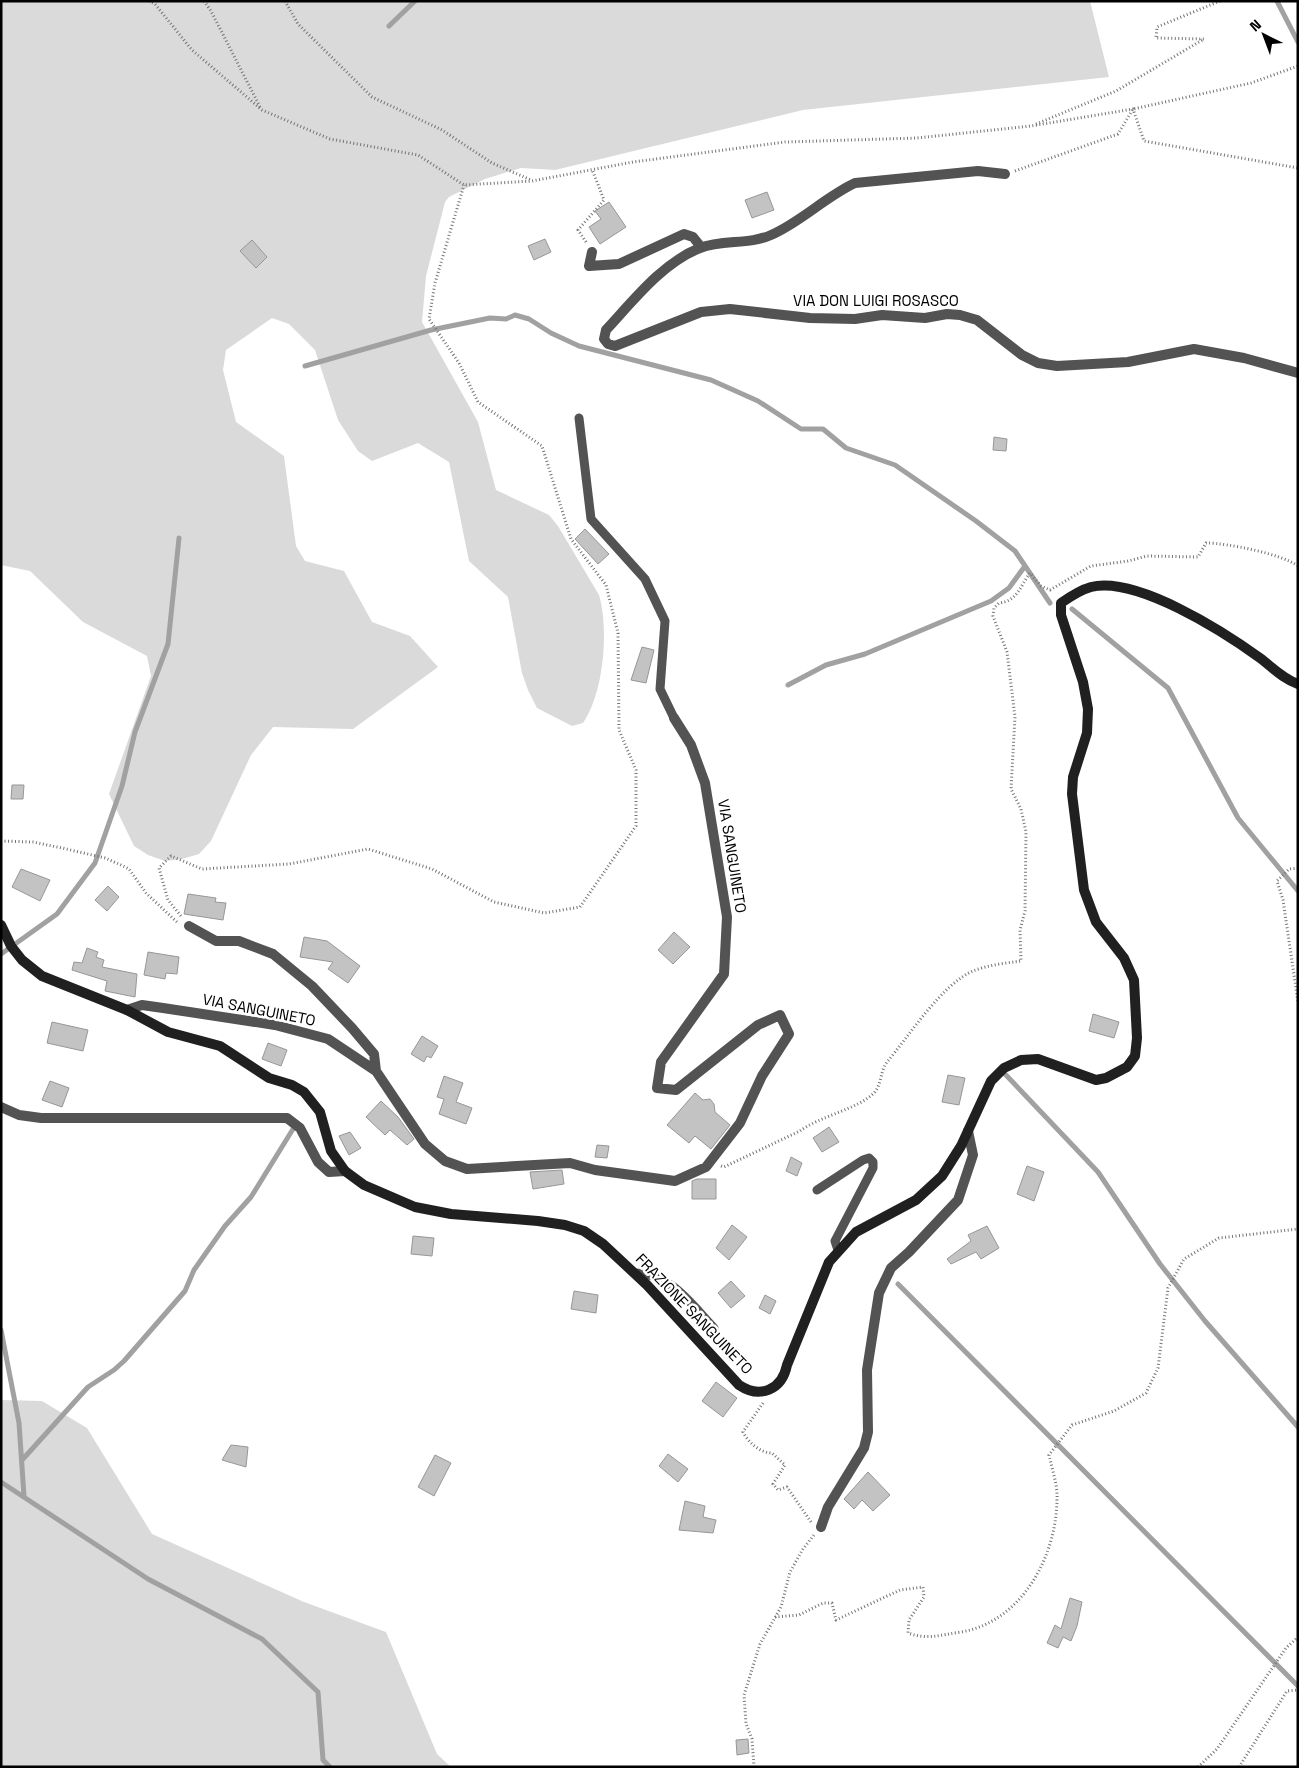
<svg xmlns="http://www.w3.org/2000/svg" width="1299" height="1768" font-family="'Space Grotesk',sans-serif">
<style>
.green{fill:#dadada}
.lines{fill:none;stroke-linecap:round;stroke-linejoin:round}
.stream{stroke:#a1a1a1;stroke-width:5}
.building{fill:#c3c3c3;stroke:#979797}
.path{stroke:#757575;stroke-width:3;stroke-dasharray:1 2.5;stroke-linecap:butt}
.lane{stroke:#535353;stroke-width:9}
.street{stroke:#535353;stroke-width:10}
.secondary{stroke:#202020;stroke-width:10}
.labels{text-anchor:middle;stroke-width:5;stroke-linejoin:round;paint-order:stroke}
.street-label{font-size:15px;fill:#000;stroke:#fff}
</style>
<rect width="100%" height="100%" fill="#fff"/>
<path class="green" d="M 1,1 L 1090,1 L 1109,77 L 803,110 L 555,170 L 521,168 L 485,179 L 449,197 L 445,202 L 426,276 L 422,322 L 478,422 L 496,490 L 549,515 L 558,526 L 599,595 C 609,629 604,693 583,723 L 572,726 L 537,708 L 528,690 L 522,673 L 508,597 L 469,561 L 449,462 L 418,443 L 372,461 L 358,451 L 338,420 L 315,350 L 289,324 L 272,318 L 226,350 L 223,370 L 236,422 L 284,456 L 296,546 L 305,561 L 344,571 L 372,622 L 410,636 L 438,667 L 353,729 L 273,727 L 251,755 L 211,841 L 199,854 L 182,859 L 165,861 L 148,855 L 134,846 L 109,794 L 151,676 L 147,656 L 83,622 L 30,571 L 1,565 Z
M 1,1400 L 42,1401 L 87,1428 L 152,1534 L 304,1602 L 386,1632 L 437,1754 L 451,1767 L 1,1767 Z"/>
<g class="lines">
<path class="stream" d="M 1277,1 L 1298,42
M 389,26 L 415,1
M 305,366 L 431,330 L 490,318 L 506,319 L 515,315 L 529,319 L 551,333 L 579,346 L 711,380 L 758,401 L 801,429 L 823,429 L 846,448 L 895,465 L 976,521 L 1015,551 L 1050,603
M 1072,609 L 1168,688 L 1238,818 L 1298,891
M 788,685 L 826,665 L 865,654 L 991,601 L 1009,588 L 1025,566
M 1,954 L 57,914 L 95,863 L 122,786 L 135,732 L 168,644 L 179,538
M 1005,1074 L 1098,1172 L 1160,1264 L 1205,1321 L 1298,1427
M 898,1284 L 1298,1686
M 1,1330 L 19,1423 L 24,1496
M 23,1459 L 88,1387 L 114,1370 L 124,1361 L 185,1291 L 194,1270 L 225,1226 L 251,1197 L 293,1129
M 1,1482 L 148,1579 L 262,1639 L 318,1692 L 323,1760 L 330,1767"/>
</g>
<path class="building" d="M 767,192 L 774,210 L 752,218 L 745,200 Z
M 609,202 L 626,227 L 600,244 L 589,227 L 601,219 L 595,211 Z
M 545,239 L 551,252 L 534,260 L 528,246 Z
M 252,240 L 267,257 L 256,268 L 240,251 Z
M 994,437 L 1007,439 L 1006,451 L 993,450 Z
M 585,529 L 609,554 L 598,564 L 575,539 Z
M 642,647 L 654,650 L 646,683 L 631,680 Z
M 12,785 L 24,785 L 23,799 L 11,799 Z
M 21,869 L 50,880 L 40,901 L 12,887 Z
M 108,886 L 119,897 L 107,911 L 95,900 Z
M 188,894 L 216,898 L 215,902 L 226,903 L 223,920 L 184,914 Z
M 674,932 L 690,947 L 673,964 L 658,950 Z
M 304,937 L 327,941 L 360,966 L 348,983 L 328,969 L 333,962 L 300,957 Z
M 87,948 L 98,952 L 96,957 L 104,960 L 102,967 L 137,974 L 135,997 L 105,991 L 107,981 L 72,970 L 74,962 L 82,963 Z
M 148,952 L 179,957 L 177,974 L 166,973 L 165,979 L 144,975 Z
M 1093,1014 L 1119,1022 L 1114,1038 L 1089,1031 Z
M 52,1022 L 88,1030 L 83,1051 L 47,1043 Z
M 422,1036 L 438,1046 L 431,1058 L 427,1056 L 424,1062 L 411,1054 Z
M 268,1043 L 287,1050 L 281,1066 L 262,1059 Z
M 948,1075 L 965,1078 L 959,1105 L 942,1102 Z
M 444,1076 L 463,1083 L 456,1102 L 472,1108 L 466,1124 L 439,1114 L 444,1099 L 437,1097 Z
M 50,1081 L 69,1088 L 62,1107 L 42,1100 Z
M 695,1093 L 703,1100 L 710,1099 L 714,1104 L 715,1112 L 730,1125 L 711,1149 L 695,1136 L 689,1143 L 667,1125 Z
M 381,1101 L 398,1117 L 414,1139 L 407,1145 L 390,1130 L 385,1135 L 366,1117 Z
M 829,1127 L 839,1142 L 822,1152 L 813,1138 Z
M 350,1132 L 361,1148 L 349,1155 L 339,1136 Z
M 597,1145 L 609,1146 L 607,1158 L 595,1157 Z
M 791,1157 L 802,1163 L 797,1176 L 786,1171 Z
M 1027,1166 L 1044,1172 L 1034,1201 L 1017,1194 Z
M 562,1170 L 564,1184 L 533,1189 L 530,1172 Z
M 697,1179 L 716,1179 L 716,1199 L 692,1199 L 692,1181 Z
M 732,1225 L 747,1237 L 729,1260 L 716,1248 Z
M 987,1226 L 999,1248 L 981,1259 L 976,1252 L 951,1264 L 947,1259 L 971,1241 L 968,1235 Z
M 413,1236 L 434,1238 L 432,1256 L 411,1254 Z
M 731,1281 L 745,1296 L 731,1308 L 718,1293 Z
M 574,1291 L 598,1295 L 596,1313 L 571,1309 Z
M 765,1295 L 776,1301 L 770,1314 L 759,1308 Z
M 716,1382 L 737,1398 L 723,1417 L 702,1401 Z
M 231,1445 L 248,1447 L 246,1467 L 222,1460 Z
M 668,1454 L 688,1469 L 678,1482 L 659,1466 Z
M 435,1455 L 451,1463 L 434,1496 L 418,1487 Z
M 868,1472 L 890,1495 L 873,1511 L 862,1500 L 854,1509 L 844,1499 Z
M 685,1501 L 705,1506 L 703,1517 L 716,1520 L 713,1533 L 679,1530 Z
M 1070,1598 L 1082,1602 L 1077,1626 L 1071,1641 L 1063,1637 L 1058,1648 L 1047,1643 L 1055,1625 L 1061,1629 Z
M 748,1739 L 749,1753 L 737,1755 L 736,1740 Z"/>
<g class="lines">
<path class="path" d="M 149,1 L 155,4 L 192,50 L 262,110 L 330,139 L 418,155 L 464,185 L 532,181 L 633,162 L 785,142 L 917,138 L 1031,126 L 1133,109 L 1144,141 L 1298,168
M 204,1 L 211,11 L 260,107
M 285,1 L 298,24 L 372,97 L 442,130 L 492,163 L 531,180
M 1036,124 L 1116,91 L 1204,39 L 1156,38 L 1157,27 L 1220,1
M 1015,171 L 1118,134 L 1133,109 L 1251,83 L 1298,66
M 586,242 L 578,230 L 604,200 L 592,169
M 1,841 L 33,842 L 62,848 L 105,858 L 121,865 L 129,869 L 146,893 L 178,923
M 1298,868 L 1289,869 L 1277,881 L 1283,900 L 1298,1002
M 181,916 L 168,900 L 159,868 L 171,856 L 202,869 L 289,864 L 368,849 L 432,869 L 494,902 L 544,913 L 580,907 L 636,826 L 636,770 L 619,730 L 618,633 L 606,585 L 571,539 L 542,446 L 478,402 L 459,363 L 429,319 L 435,283 L 464,185
M 721,1166 L 724,1167 L 800,1131 C 820,1116 858,1109 874,1093 C 882,1084 880,1071 887,1062 C 909,1036 942,984 973,971 C 988,965 1006,963 1021,961 L 1020,930 L 1025,911 L 1026,832 L 1021,809 L 1011,789 L 1015,717 L 1007,652 L 993,616 L 994,608 L 999,603 C 1018,601 1020,586 1030,573 L 1041,586 L 1050,590 L 1091,566 L 1128,561 L 1147,556 L 1198,557 L 1206,543 C 1227,543 1282,554 1298,566
M 763,1403 L 743,1432 C 748,1442 760,1453 772,1453 L 785,1465 L 773,1484 L 778,1490 L 787,1487 L 811,1522
M 775,1617 L 799,1615 L 823,1603 L 832,1603 L 836,1620 L 900,1590 L 923,1587 L 924,1597 L 909,1620 L 908,1633 C 928,1640 940,1635 961,1632 C 1021,1622 1056,1558 1057,1500 C 1058,1486 1052,1469 1049,1455 L 1072,1425 L 1114,1411 L 1146,1393 L 1158,1368 L 1168,1288 L 1184,1259 L 1219,1238 L 1298,1229
M 754,1767 L 752,1739 L 746,1724 L 744,1695 L 760,1644 L 781,1607 L 790,1572 L 803,1549 L 814,1535
M 1198,1767 L 1217,1749 L 1286,1648 L 1298,1637
M 1239,1767 L 1287,1691 L 1298,1690"/>
<path class="lane" d="M 579,418 L 591,519 L 645,579 L 665,621 L 660,689 L 674,718
M 817,1190 L 863,1160 L 869,1158 L 873,1162 L 873,1168 L 835,1241 L 838,1250
M 634,1273 C 671,1273 691,1304 714,1328"/>
<path class="street" d="M 1005,174 L 978,171 L 855,183 C 825,197 801,222 771,235 C 749,245 722,239 700,248 C 662,263 633,301 606,330 L 604,339 L 608,344 L 615,346 L 701,312 L 730,309 L 810,318 L 855,319 L 882,315 L 925,318 L 947,314 L 960,315 L 977,320 L 1022,355 L 1038,363 L 1057,366 L 1128,362 L 1194,349 L 1244,358 L 1298,373
M 592,252 L 589,266 L 619,264 L 684,234 L 693,237 L 701,247
M 189,926 L 216,941 L 239,941 L 273,954 L 312,986 L 352,1028 L 374,1054 L 376,1071
M 127,1010 L 142,1005 L 163,1008 L 275,1025 L 328,1039 L 376,1071 L 425,1144 L 445,1161 L 467,1169 L 570,1163 L 595,1170 L 675,1181 L 706,1167 L 740,1123 L 762,1076 L 789,1034 L 780,1015 L 758,1025 L 676,1090 L 657,1088 L 661,1062 L 724,974 L 727,917 L 705,783 L 691,745 L 674,718
M 1,1107 L 19,1115 L 41,1118 L 287,1118 L 300,1128 L 318,1162 L 329,1172 L 345,1171
M 821,1527 L 828,1507 L 864,1448 L 868,1432 L 867,1370 L 879,1293 L 891,1268 L 909,1252 L 958,1200 L 973,1155 L 968,1131"/>
<path class="secondary" d="M 1,925 L 11,946 L 22,960 L 42,976 L 127,1010 L 168,1032 L 220,1046 L 269,1078 L 292,1085 L 304,1092 L 320,1112 L 331,1151 L 345,1171 L 364,1185 L 415,1207 L 451,1214 L 538,1221 L 565,1225 L 584,1231 L 603,1244 L 647,1285 L 739,1385 C 760,1399 782,1390 787,1365 L 829,1262 L 856,1232 L 916,1200 L 942,1176 L 961,1146 L 991,1081 L 1004,1068 L 1021,1060 L 1038,1059 L 1096,1080 L 1106,1078 L 1127,1067 L 1135,1056 L 1137,1038 L 1134,980 L 1124,958 L 1096,922 L 1084,890 L 1072,794 L 1073,777 L 1087,733 L 1088,709 L 1083,682 L 1061,615 L 1061,603 C 1071,596 1080,590 1091,587 C 1137,576 1224,632 1260,658 C 1272,667 1283,679 1298,684"/>
</g>
<g class="labels">
<g class="street-label">
<text x="876" y="306">VIA DON LUIGI ROSASCO</text>
<text transform="translate(732 856) rotate(81)" y="5">VIA SANGUINETO</text>
<text transform="translate(259 1010) rotate(11)" y="5">VIA SANGUINETO</text>
<text transform="translate(694 1314) rotate(46)" y="5">FRAZIONE SANGUINETO</text>
</g>
</g>
<rect width="1299" height="1768" fill="none" stroke="#000000" stroke-width="5"/>
<g transform="translate(1264 35) rotate(318)" stroke="#ffffff" stroke-width="4" paint-order="stroke">
<path d="M0-4L9 19L0 12L-9 19Z" fill="#000000"/>
<text y="-8" font-size="14" font-weight="bold" text-anchor="middle" fill="#000000">N</text>
</g>
</svg>
